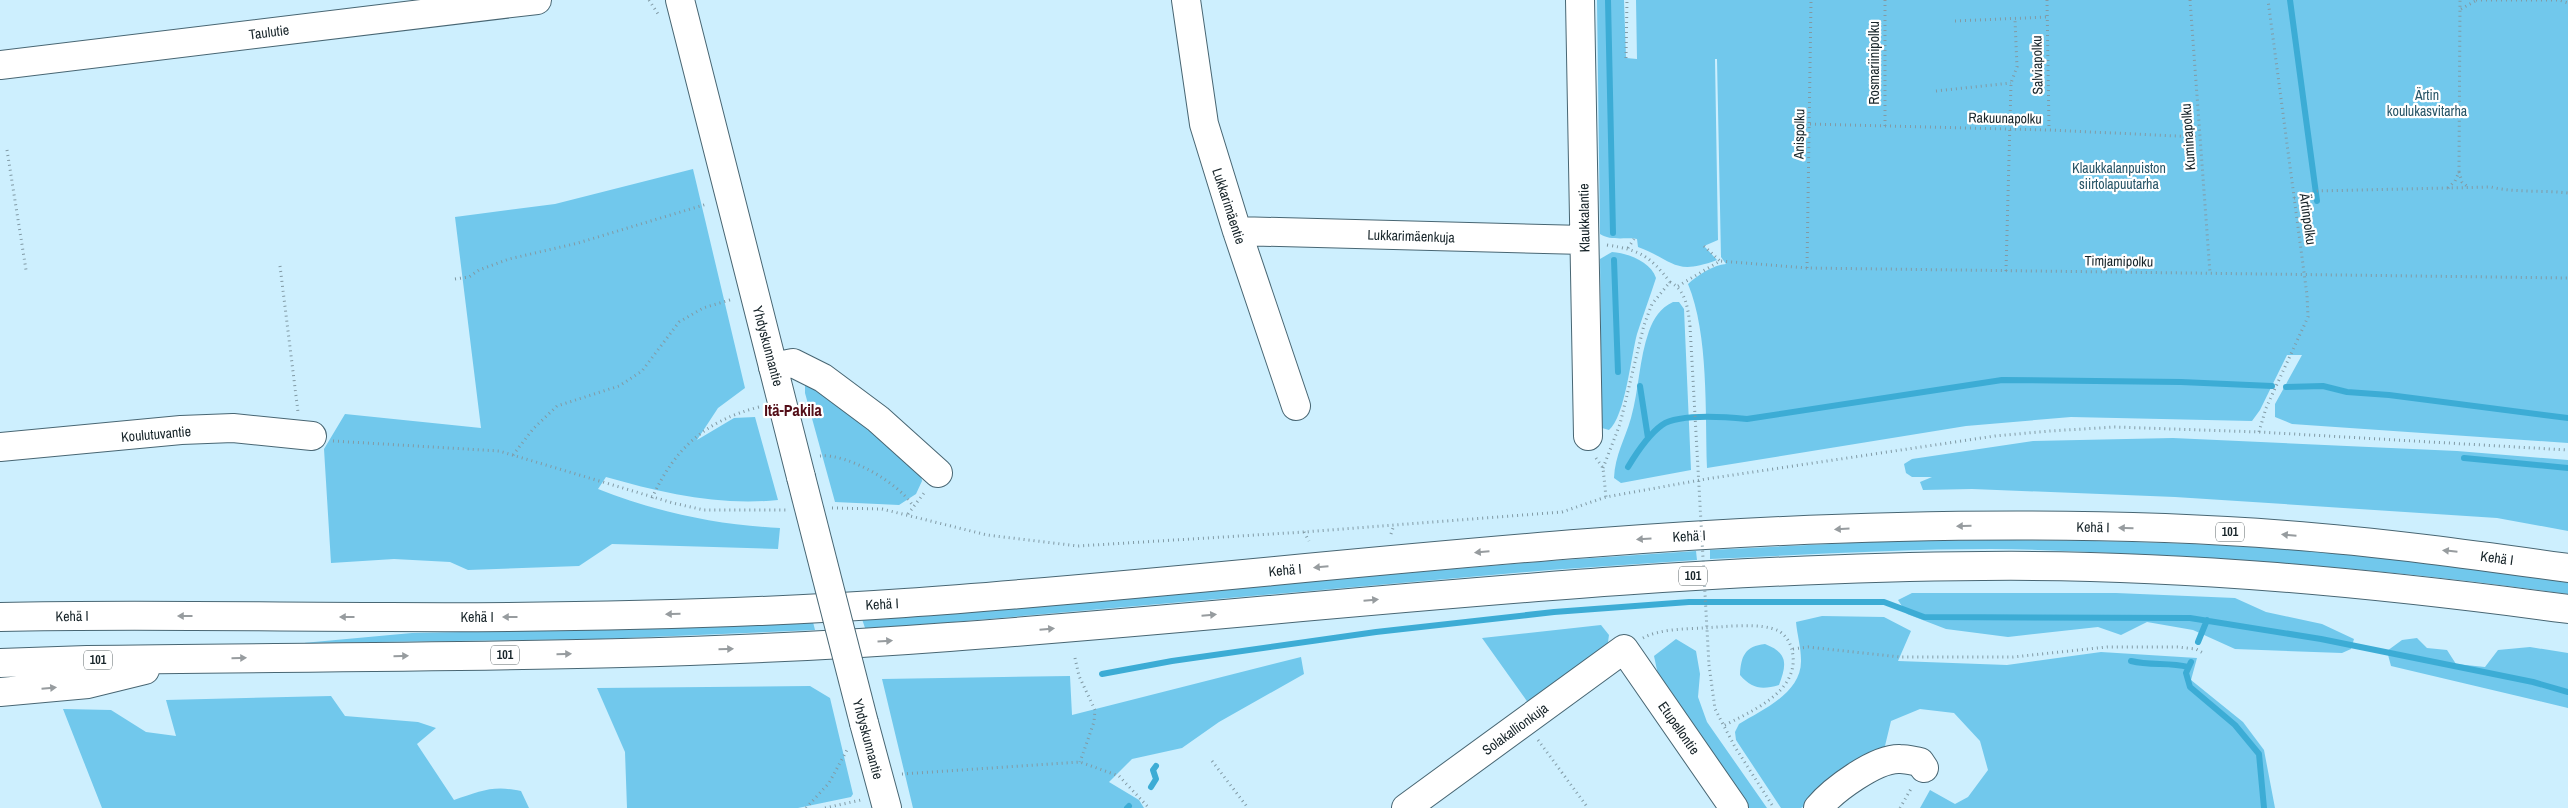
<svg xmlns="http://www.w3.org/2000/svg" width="2568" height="808" font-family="'Archivo Narrow',sans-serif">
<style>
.green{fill:#71c8ec}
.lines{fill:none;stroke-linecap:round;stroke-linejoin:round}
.stream{stroke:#3cacd5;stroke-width:6}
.minor-casing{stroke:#486673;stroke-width:30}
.major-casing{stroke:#486673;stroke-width:30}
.highway-casing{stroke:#486673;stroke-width:30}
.path{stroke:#819aa5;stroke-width:3;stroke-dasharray:1 4;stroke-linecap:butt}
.minor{stroke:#fff;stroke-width:28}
.major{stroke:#fff;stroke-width:28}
.highway{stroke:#fff;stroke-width:28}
.major-bridge-casing{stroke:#486673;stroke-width:30;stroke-linecap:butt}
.path-bridge{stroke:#819aa5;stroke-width:3;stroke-dasharray:1 4;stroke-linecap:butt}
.major-bridge{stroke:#fff;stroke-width:28}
.oneway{fill:#979c9f}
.labels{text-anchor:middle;stroke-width:4.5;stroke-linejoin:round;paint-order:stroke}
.shield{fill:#fff;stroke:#5d6669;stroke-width:1}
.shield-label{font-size:12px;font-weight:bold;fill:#172429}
.street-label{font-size:14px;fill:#172429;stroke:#fff}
.park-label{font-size:14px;fill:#285567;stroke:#fff}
.quarter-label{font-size:16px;font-weight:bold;fill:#530d17;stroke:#fff}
</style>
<rect width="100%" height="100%" fill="#cdeffe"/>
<path class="green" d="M 1597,0 L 1624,0 L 1626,58 L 1637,59 L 1636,0 L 2568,0 L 2568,443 L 2292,424 L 2275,417 L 2275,404 L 2302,355 L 2287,355 L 2260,410 L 2252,421 L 2071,417 L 1966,426 L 1707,468 C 1705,412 1709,335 1688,284 C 1698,275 1713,265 1726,264 L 1721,257 L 1717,59 L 1715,59 L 1718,240 L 1704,246 L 1717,260 C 1674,276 1675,261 1638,247 L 1637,239 C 1625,237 1610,241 1600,234 Z
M 693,169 L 745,388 L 718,408 L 697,440 L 734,418 L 755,417 L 778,500 C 719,506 662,493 606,477 L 598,489 C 656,512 717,525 780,528 L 778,549 L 612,544 L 579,566 L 468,570 L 450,562 L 394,559 L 331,563 L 324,449 L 345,414 L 481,428 L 455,217 L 555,204 Z
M 1612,252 C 1628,253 1651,262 1656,278 C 1650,297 1643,315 1637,334 C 1631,356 1625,417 1609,430 L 1602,428 L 1600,259 Z
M 1673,302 L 1679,302 L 1684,309 L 1691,470 L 1621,483 L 1614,478 C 1615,455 1625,439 1631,418 C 1639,390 1639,359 1649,331 C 1654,318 1660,308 1673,302 Z
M 805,382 L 822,385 L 921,475 L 922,481 L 916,494 L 899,505 L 835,502 L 805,393 Z
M 2173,438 L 2457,451 L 2568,460 L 2568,531 L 2497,518 L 2175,497 L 1972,489 L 1923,490 L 1920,482 L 1932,477 L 1912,477 L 1906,473 L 1904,464 L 1912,459 L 2033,441 Z
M 1991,540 C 2088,540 2185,542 2282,549 C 2378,556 2473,569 2568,582 L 2568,594 C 2432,575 2296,562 2159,555 C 2103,553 2047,549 1991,549 C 1897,549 1804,555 1710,559 L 1710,550 L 1891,541 Z
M 1696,551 L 1697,560 L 1550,570 L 908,626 L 865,628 L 862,619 L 1548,561 Z
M 1912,593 L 2116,593 L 2235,598 L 2266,612 L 2322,624 L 2354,639 L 2351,649 L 2342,653 L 2235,649 L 2193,630 L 2147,622 L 2121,635 L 2098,627 L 2008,637 L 1946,629 L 1907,614 L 1898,600 Z
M 1822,616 L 1884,617 L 1911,631 L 1898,661 L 2007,665 L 2101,652 L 2197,658 L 2191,680 L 2243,722 L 2264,750 L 2275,808 L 1920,808 L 1930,790 L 1955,804 L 1968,797 L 1988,770 L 1980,741 L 1954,713 L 1920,709 L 1891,721 L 1884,750 L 1801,808 L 1781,808 L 1736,740 L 1735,732 L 1739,724 C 1762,710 1802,693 1801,660 C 1801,647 1797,634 1796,622 Z
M 813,622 L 815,630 L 601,639 L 303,643 L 412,633 L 723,627 Z
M 1601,625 L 1609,635 L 1607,649 L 1529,704 L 1482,638 Z
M 2417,638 L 2427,648 L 2447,650 L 2456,664 L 2485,667 L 2498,650 L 2530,647 L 2568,653 L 2568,708 L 2391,666 L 2387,651 L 2402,640 Z
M 1676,639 L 1696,651 L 1700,674 L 1698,697 L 1707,722 L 1767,808 L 1745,808 L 1660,684 L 1654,656 Z
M 1765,644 C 1788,653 1787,664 1779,685 C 1762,690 1752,689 1740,675 C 1741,656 1745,646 1765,644 Z
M 1301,657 L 1304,674 L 1219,722 L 1182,748 L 1132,759 L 1109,782 L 1139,800 L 1144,808 L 913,808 L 882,679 L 1070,676 L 1072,715 Z
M 810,686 L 830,698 L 853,794 L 851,797 L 798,808 L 627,808 L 625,752 L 597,688 Z
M 331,696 L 345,716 L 418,722 L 436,728 L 417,744 L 454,800 C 481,791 493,785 521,791 L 529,808 L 102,808 L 63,709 L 111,710 L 146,732 L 176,736 L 166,700 Z"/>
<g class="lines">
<path class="stream" d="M 1608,0 L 1613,233
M 2290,0 L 2317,201
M 1614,260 L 1618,372
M 1640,386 L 1648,438
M 2286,387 L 2323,386 L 2347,392 L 2389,395 L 2568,418
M 2464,458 L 2568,468
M 1628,467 C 1637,452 1648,435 1662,425 C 1680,413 1726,417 1747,419 L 2002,380 L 2181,382 L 2272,386
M 2198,642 L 2207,620
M 2131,661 C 2151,666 2169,662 2188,667
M 2191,662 L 2186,673 L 2190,687 L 2235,725 L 2259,754 L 2264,808
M 1102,674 L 1172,661 L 1376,632 L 1554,612 L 1689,602 L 1884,602 L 1924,617 L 2190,618 L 2321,639 L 2533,682 L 2568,692
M 1151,787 L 1156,779 L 1153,770 L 1156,766
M 1127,808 L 1129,806"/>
<g class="minor-casing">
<path id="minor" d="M 1186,0 L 1204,124 L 1237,231 L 1296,406
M 1580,0 L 1588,436
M 0,65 L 537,0
M 1237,231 L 1584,240
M 773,367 L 793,363 L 823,378 L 878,419 L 938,473
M 0,447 L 181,430 L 233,428 L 312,436
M 1406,808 L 1624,649 L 1734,808
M 1818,808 C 1833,790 1876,758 1900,759 C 1907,759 1914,761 1920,762 L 1924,768"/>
</g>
<g class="major-casing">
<path id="major" d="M 680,0 L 801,477
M 864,723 L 887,808"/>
</g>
<g class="highway-casing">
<path id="highway" d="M 0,617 C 129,614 259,617 388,617 C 560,618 733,615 905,603 C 1236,580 1566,534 1898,527 C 2027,524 2157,525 2286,535 C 2380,542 2474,555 2568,568
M 0,663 L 87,660 C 374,656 662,659 949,637 C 1293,612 1637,568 1983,566 C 2178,564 2375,583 2568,609
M 0,692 L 88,684 L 145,670"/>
</g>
<path class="path" d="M 649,0 L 658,14
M 1885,0 L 1885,126
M 2047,0 L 2049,130
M 2190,0 L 2210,273
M 2476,0 L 2559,0 L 2568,3
M 2461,9 L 2477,0
M 1955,21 L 2047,17
M 1626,58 L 1627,0
M 1936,91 L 2011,83
M 1810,124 L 2049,130 L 2199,137
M 7,150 L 26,270
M 2459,172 L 2462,182 L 2468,187
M 2448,188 L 2455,181 L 2459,172 L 2460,0
M 2294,198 L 2306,198 L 2316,191 L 2491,187 C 2517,193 2542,190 2568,193
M 1607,245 C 1640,250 1650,256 1670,282
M 1704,246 L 1720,261
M 1628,248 L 1634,239
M 280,266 L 298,412
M 1807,268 L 1811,0
M 2006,271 L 2011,83 L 2017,67 L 2015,20
M 455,279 L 469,277 L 479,270 L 509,259 L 578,243 L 707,204
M 1678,286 L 1720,261 L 1807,268 L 2568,278
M 2259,432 L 2266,408 L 2308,317 L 2307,295 L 2268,0
M 333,441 L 499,451 L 673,503 L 704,510 L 786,510
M 513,455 L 533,429 L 557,406 L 619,386 L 642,371 L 679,322 L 703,308 L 733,299
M 820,456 C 847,453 899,483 913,506
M 1596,458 L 1603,468 L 1606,497
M 1603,468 L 1620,424 L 1644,325 L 1652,304 L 1670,282 C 1686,290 1688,309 1690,326
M 652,498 C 675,448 705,421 759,407
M 832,508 L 882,509 L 987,535 L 1078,546 L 1304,532 L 1562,512 L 1606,497 L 1706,479 L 1995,436 L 2050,431 L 2115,427 L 2259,432 L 2568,450
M 908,514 L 924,493
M 1304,532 L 1309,541
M 1391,534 L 1394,525
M 1643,638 C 1659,629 1685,629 1703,628 C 1722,627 1762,622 1779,631 C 1788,637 1792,646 1793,656 C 1797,693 1750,712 1723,726
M 1793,649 L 1808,647 L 1900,657 L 2013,657 L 2107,647 L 2177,647 L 2196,649 L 2203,653
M 1075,658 L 1079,676 L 1095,710 L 1094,722 L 1080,762
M 1709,665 L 1715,709 L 1735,747 L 1774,808
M 1538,740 L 1588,808
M 1212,761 L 1248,808
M 902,774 L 1080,762 L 1119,776 L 1149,808
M 806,808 L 829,783 L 847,750
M 825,808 L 861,800
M 1900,808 L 1912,787"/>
<use href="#minor" class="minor"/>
<use href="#major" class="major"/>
<use href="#highway" class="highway"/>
<g class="major-bridge-casing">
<path id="major-bridge" d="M 801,477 L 864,723"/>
</g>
<path class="path-bridge" d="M 1690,326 L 1709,665"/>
<use href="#major-bridge" class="major-bridge"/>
</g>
<defs><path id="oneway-solid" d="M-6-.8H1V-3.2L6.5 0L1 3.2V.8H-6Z" transform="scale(1.25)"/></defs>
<g class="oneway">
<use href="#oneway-solid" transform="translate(1964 526) rotate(179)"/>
<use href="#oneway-solid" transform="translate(2126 528) rotate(-178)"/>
<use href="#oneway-solid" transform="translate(1842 529) rotate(177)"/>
<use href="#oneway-solid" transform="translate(2289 535) rotate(-175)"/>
<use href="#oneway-solid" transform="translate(1644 539) rotate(176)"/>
<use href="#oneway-solid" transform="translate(2450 551) rotate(-174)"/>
<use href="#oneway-solid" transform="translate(1482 552) rotate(175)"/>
<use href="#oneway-solid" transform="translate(1321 567) rotate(175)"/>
<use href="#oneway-solid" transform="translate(1371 600) rotate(-5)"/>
<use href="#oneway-solid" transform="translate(673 614) rotate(179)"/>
<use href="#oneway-solid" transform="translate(1209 615) rotate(-5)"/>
<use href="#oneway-solid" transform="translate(185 616) rotate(-180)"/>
<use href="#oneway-solid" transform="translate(347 617) rotate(-180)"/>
<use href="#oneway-solid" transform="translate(510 617) rotate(180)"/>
<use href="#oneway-solid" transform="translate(1047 629) rotate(-5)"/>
<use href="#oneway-solid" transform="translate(885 641) rotate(-4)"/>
<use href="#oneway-solid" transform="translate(726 649) rotate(-2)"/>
<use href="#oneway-solid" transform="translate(564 654) rotate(-1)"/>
<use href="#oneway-solid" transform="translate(401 656) rotate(-1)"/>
<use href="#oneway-solid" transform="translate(239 658) rotate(-1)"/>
<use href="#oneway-solid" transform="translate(49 688) rotate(-5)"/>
</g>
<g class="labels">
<g class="shield">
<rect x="2216" y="522.5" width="28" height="19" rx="4"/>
<rect x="1679" y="566.5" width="28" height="19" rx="4"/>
<rect x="491" y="645.5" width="28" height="19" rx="4"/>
<rect x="84" y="650.5" width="28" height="19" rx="4"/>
</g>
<g class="shield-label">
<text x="2230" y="536">101</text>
<text x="1693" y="580">101</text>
<text x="505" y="659">101</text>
<text x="98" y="664">101</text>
</g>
<g class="street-label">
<text transform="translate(269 32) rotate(-7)" y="5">Taulutie</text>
<text transform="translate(1874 63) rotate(-90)" y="5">Rosmariinipolku</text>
<text transform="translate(2037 65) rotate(-91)" y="5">Salviapolku</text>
<text transform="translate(2005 118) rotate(1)" y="5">Rakuunapolku</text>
<text transform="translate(1799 134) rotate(-89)" y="5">Anispolku</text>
<text transform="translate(2188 137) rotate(-94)" y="5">Kuminapolku</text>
<text transform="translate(1229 206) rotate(72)" y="5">Lukkarimäentie</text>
<text transform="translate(1584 218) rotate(-91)" y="5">Klaukkalantie</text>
<text transform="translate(2308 219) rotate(82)" y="5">Ärtinpolku</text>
<text transform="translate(1411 236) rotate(2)" y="5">Lukkarimäenkuja</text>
<text transform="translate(2119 261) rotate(1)" y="5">Timjamipolku</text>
<text transform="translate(768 346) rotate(75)" y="5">Yhdyskunnantie</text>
<text transform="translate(156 434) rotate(-5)" y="5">Koulutuvantie</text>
<text transform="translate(2093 527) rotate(1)" y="5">Kehä I</text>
<text transform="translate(1689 536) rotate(-3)" y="5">Kehä I</text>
<text transform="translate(2497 558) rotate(8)" y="5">Kehä I</text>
<text transform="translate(1285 570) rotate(-5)" y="5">Kehä I</text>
<text transform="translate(882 604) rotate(-3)" y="5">Kehä I</text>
<text transform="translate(72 616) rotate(-1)" y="5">Kehä I</text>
<text x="477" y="622">Kehä I</text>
<text transform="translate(1679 728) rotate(55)" y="5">Etupellontie</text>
<text transform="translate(1515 729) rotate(-36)" y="5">Solakallionkuja</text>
<text transform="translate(868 739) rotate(75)" y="5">Yhdyskunnantie</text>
</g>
<g class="park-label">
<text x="2427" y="100">Ärtin<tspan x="2427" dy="16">koulukasvitarha</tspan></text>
<text x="2119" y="173">Klaukkalanpuiston<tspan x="2119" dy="16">siirtolapuutarha</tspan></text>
</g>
<g class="quarter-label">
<text x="793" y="416">Itä-Pakila</text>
</g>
</g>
</svg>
